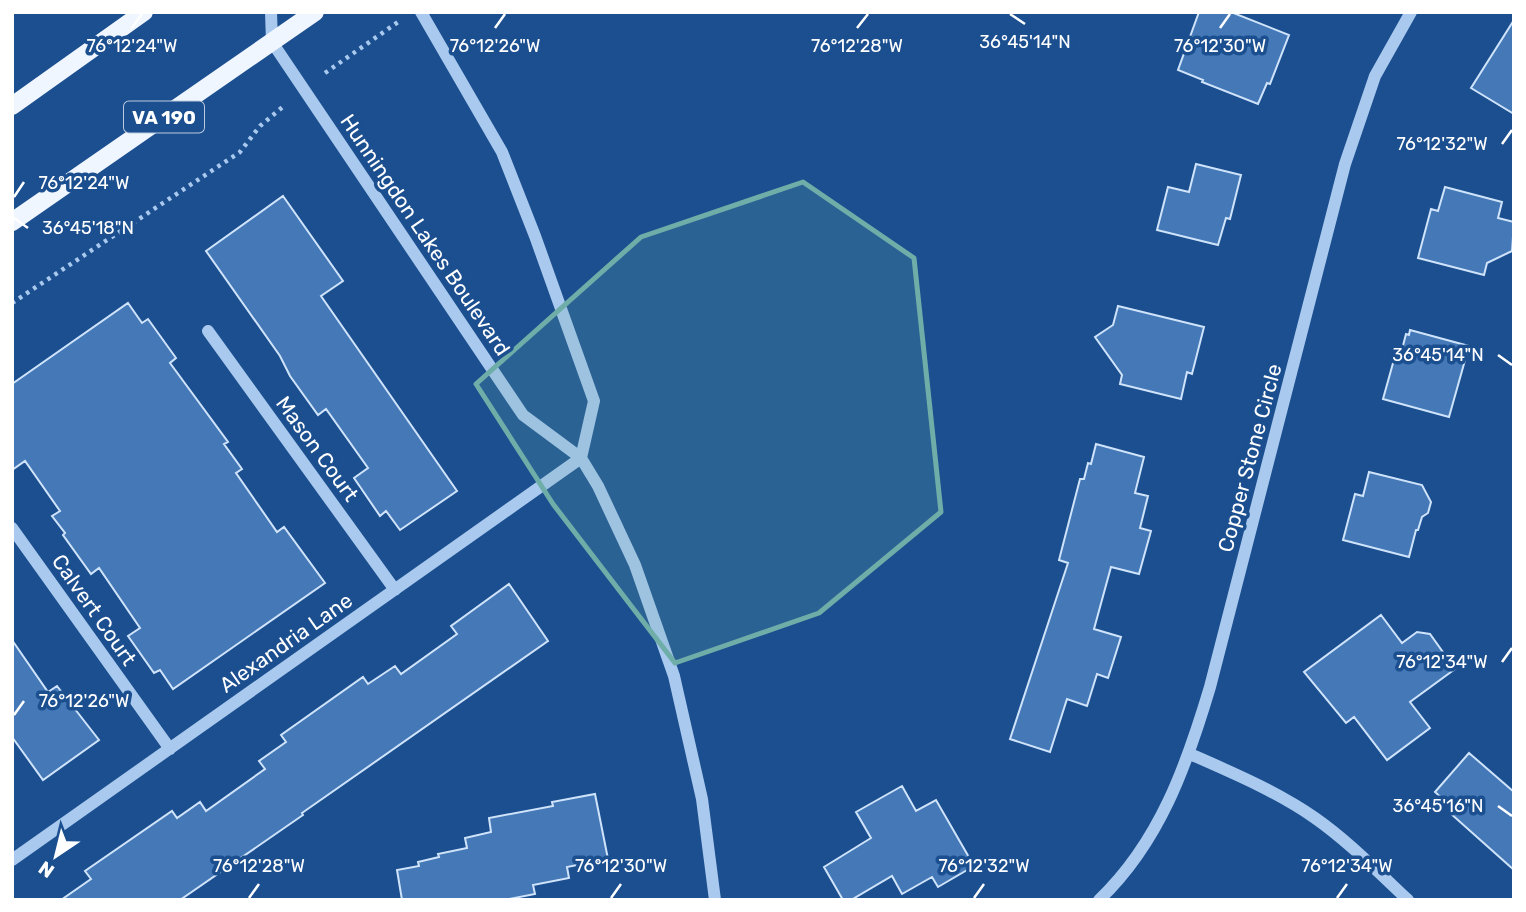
<svg xmlns="http://www.w3.org/2000/svg" width="1526" height="912" font-family="Rubik,sans-serif">
<style>
.building{fill:#4478b7;stroke:#cfe3fa;stroke-width:2}
.lines{fill:none;stroke-linecap:round;stroke-linejoin:round}
.path{stroke:#a9c9ee;stroke-width:4.5;stroke-dasharray:3.5 5;stroke-linecap:butt}
.minor{stroke:#a9c9ee;stroke-width:12}
.major{stroke:#f0f6ff;stroke-width:18}
.marked{fill:#6fada8;fill-opacity:0.2;stroke:#6fada8;stroke-width:5;stroke-linejoin:round}
.ticks{fill:none;stroke:#fff;stroke-width:2.5}
.labels{text-anchor:middle;stroke-width:7;stroke-linejoin:round;paint-order:stroke}
.shield{fill:#1b4f8f;stroke:#bbcadd;stroke-width:2}
.shield-label{font-size:19px;font-weight:bold;fill:#fff}
.street-label{font-size:21px;fill:#fff;stroke:#1b4f8f}
.ticks-label{font-size:18px;text-anchor:middle;fill:#fff;stroke:#1b4f8f;stroke-width:7;stroke-linejoin:round;paint-order:stroke}
</style>
<rect width="100%" height="100%" fill="#1b4f8f"/>
<path class="building" d="M 1199,12 L 1231,12 L 1289,35 L 1270,84 L 1267,83 L 1258,104 L 1202,82 L 1203,80 L 1178,70 Z
M 1514,20 L 1514,114 L 1471,88 Z
M 1196,164 L 1241,175 L 1230,219 L 1226,218 L 1218,245 L 1157,230 L 1168,187 L 1189,192 Z
M 1445,187 L 1502,202 L 1498,218 L 1514,222 L 1512,251 L 1487,263 L 1484,275 L 1418,258 L 1431,209 L 1438,211 Z
M 283,196 L 343,281 L 321,296 L 457,491 L 400,530 L 386,511 L 380,516 L 354,478 L 368,468 L 326,409 L 318,415 L 290,376 L 280,356 L 206,251 Z
M 128,303 L 142,323 L 148,319 L 176,358 L 170,363 L 228,442 L 224,444 L 242,469 L 236,473 L 277,532 L 284,527 L 325,583 L 173,689 L 160,670 L 154,673 L 128,636 L 140,628 L 99,568 L 91,574 L 63,535 L 65,533 L 52,516 L 60,511 L 25,461 L 12,470 L 12,384 Z
M 1118,306 L 1204,327 L 1192,374 L 1187,372 L 1181,399 L 1120,384 L 1122,375 L 1095,337 L 1113,325 Z
M 1410,330 L 1469,346 L 1449,417 L 1383,399 L 1395,356 L 1400,357 L 1406,334 L 1409,335 Z
M 1096,444 L 1144,457 L 1135,493 L 1148,496 L 1140,528 L 1151,531 L 1139,574 L 1111,567 L 1094,629 L 1121,637 L 1108,678 L 1097,674 L 1087,706 L 1067,699 L 1050,752 L 1010,739 L 1068,563 L 1059,560 L 1080,479 L 1084,479 L 1088,463 L 1091,464 Z
M 1369,472 L 1422,485 L 1431,502 L 1428,513 L 1422,517 L 1418,530 L 1416,530 L 1409,557 L 1343,540 L 1355,494 L 1363,496 Z
M 509,584 L 548,641 L 302,813 L 303,815 L 180,900 L 61,900 L 91,879 L 85,871 L 172,811 L 177,818 L 200,802 L 206,811 L 265,769 L 259,761 L 286,742 L 281,735 L 363,677 L 368,684 L 395,666 L 401,674 L 457,634 L 451,626 Z
M 1381,615 L 1402,643 L 1417,632 L 1430,634 L 1455,669 L 1410,702 L 1430,728 L 1387,760 L 1354,717 L 1346,723 L 1304,672 Z
M 12,640 L 48,692 L 57,686 L 99,740 L 43,780 L 12,737 Z
M 1469,753 L 1514,792 L 1514,870 L 1450,813 L 1454,809 L 1435,792 Z
M 902,786 L 916,811 L 936,800 L 974,866 L 938,887 L 932,877 L 902,894 L 892,876 L 851,900 L 843,900 L 824,867 L 871,838 L 856,812 Z
M 595,794 L 608,859 L 567,867 L 569,878 L 533,885 L 535,894 L 504,900 L 402,900 L 397,870 L 419,866 L 418,862 L 439,857 L 438,854 L 467,848 L 465,838 L 491,832 L 489,818 L 553,806 L 552,802 Z"/>
<g class="lines">
<path class="path" d="M 325,73 L 398,22
M 12,303 L 240,152 L 260,126 L 285,105"/>
<path class="minor" d="M 271,12 L 272,42 L 523,415 L 581,458 L 598,486 L 635,565 L 674,676 L 702,799 L 715,900
M 421,12 L 502,152 L 535,236 L 594,401 L 581,458
M 208,331 L 395,590
M 12,528 L 170,749
M 1190,754 C 1233,773 1276,791 1315,818 C 1348,841 1378,872 1408,900
M 12,860 L 581,458
M 1099,900 C 1160,842 1187,764 1210,687 L 1345,164 L 1375,76 L 1411,12"/>
<path class="major" d="M 12,106 L 144,12
M 12,222 L 315,12"/>
</g>
<path class="marked" d="M 803,182 L 914,258 L 941,512 L 819,613 L 675,663 L 553,504 L 476,384 L 641,237 Z"/>
<path class="ticks" d="M 1010,14 L 1025,24M 132,28 L 142,14M 495,28 L 505,14M 857,28 L 868,14M 1220,28 L 1230,14M 1502,144 L 1512,130M 14,197 L 24,182M 14,218 L 28,228M 1498,355 L 1512,365M 1502,662 L 1512,648M 14,715 L 24,701M 1498,806 L 1512,816M 249,898 L 259,884M 611,898 L 621,884M 974,898 L 984,884M 1337,898 L 1347,884"/>
<g class="labels">
<rect class="shield" x="124" y="101.5" width="80" height="31" rx="5"/>
<g class="shield-label">
<text x="164" y="124">VA 190</text>
</g>
<g class="street-label">
<text transform="translate(425 235) rotate(56)" y="7">Hunningdon Lakes Boulevard</text>
<text transform="translate(317 449) rotate(54)" y="7">Mason Court</text>
<text transform="translate(1250 458) rotate(-75)" y="7">Copper Stone Circle</text>
<text transform="translate(94 610) rotate(55)" y="7">Calvert Court</text>
<text transform="translate(286 643) rotate(-35)" y="7">Alexandria Lane</text>
</g>
</g>
<g class="ticks-label">
<text x="1025" y="48">36°45'14"N</text>
<text x="132" y="52">76°12'24"W</text>
<text x="495" y="52">76°12'26"W</text>
<text x="857" y="52">76°12'28"W</text>
<text x="1220" y="52">76°12'30"W</text>
<text x="1442" y="150">76°12'32"W</text>
<text x="84" y="189">76°12'24"W</text>
<text x="88" y="234">36°45'18"N</text>
<text x="1438" y="361">36°45'14"N</text>
<text x="1442" y="668">76°12'34"W</text>
<text x="84" y="707">76°12'26"W</text>
<text x="1438" y="812">36°45'16"N</text>
<text x="259" y="872">76°12'28"W</text>
<text x="621" y="872">76°12'30"W</text>
<text x="984" y="872">76°12'32"W</text>
<text x="1347" y="872">76°12'34"W</text>
</g>
<rect width="1526" height="912" fill="none" stroke="#ffffff" stroke-width="28"/>
<g transform="translate(56 856) rotate(215)" stroke="#1b4f8f" stroke-width="5" paint-order="stroke">
<path d="M0-5L12 26L0 18L-12 26Z" fill="#ffffff"/>
<text y="-10" font-size="19" font-weight="bold" text-anchor="middle" fill="#ffffff">N</text>
</g>
</svg>
